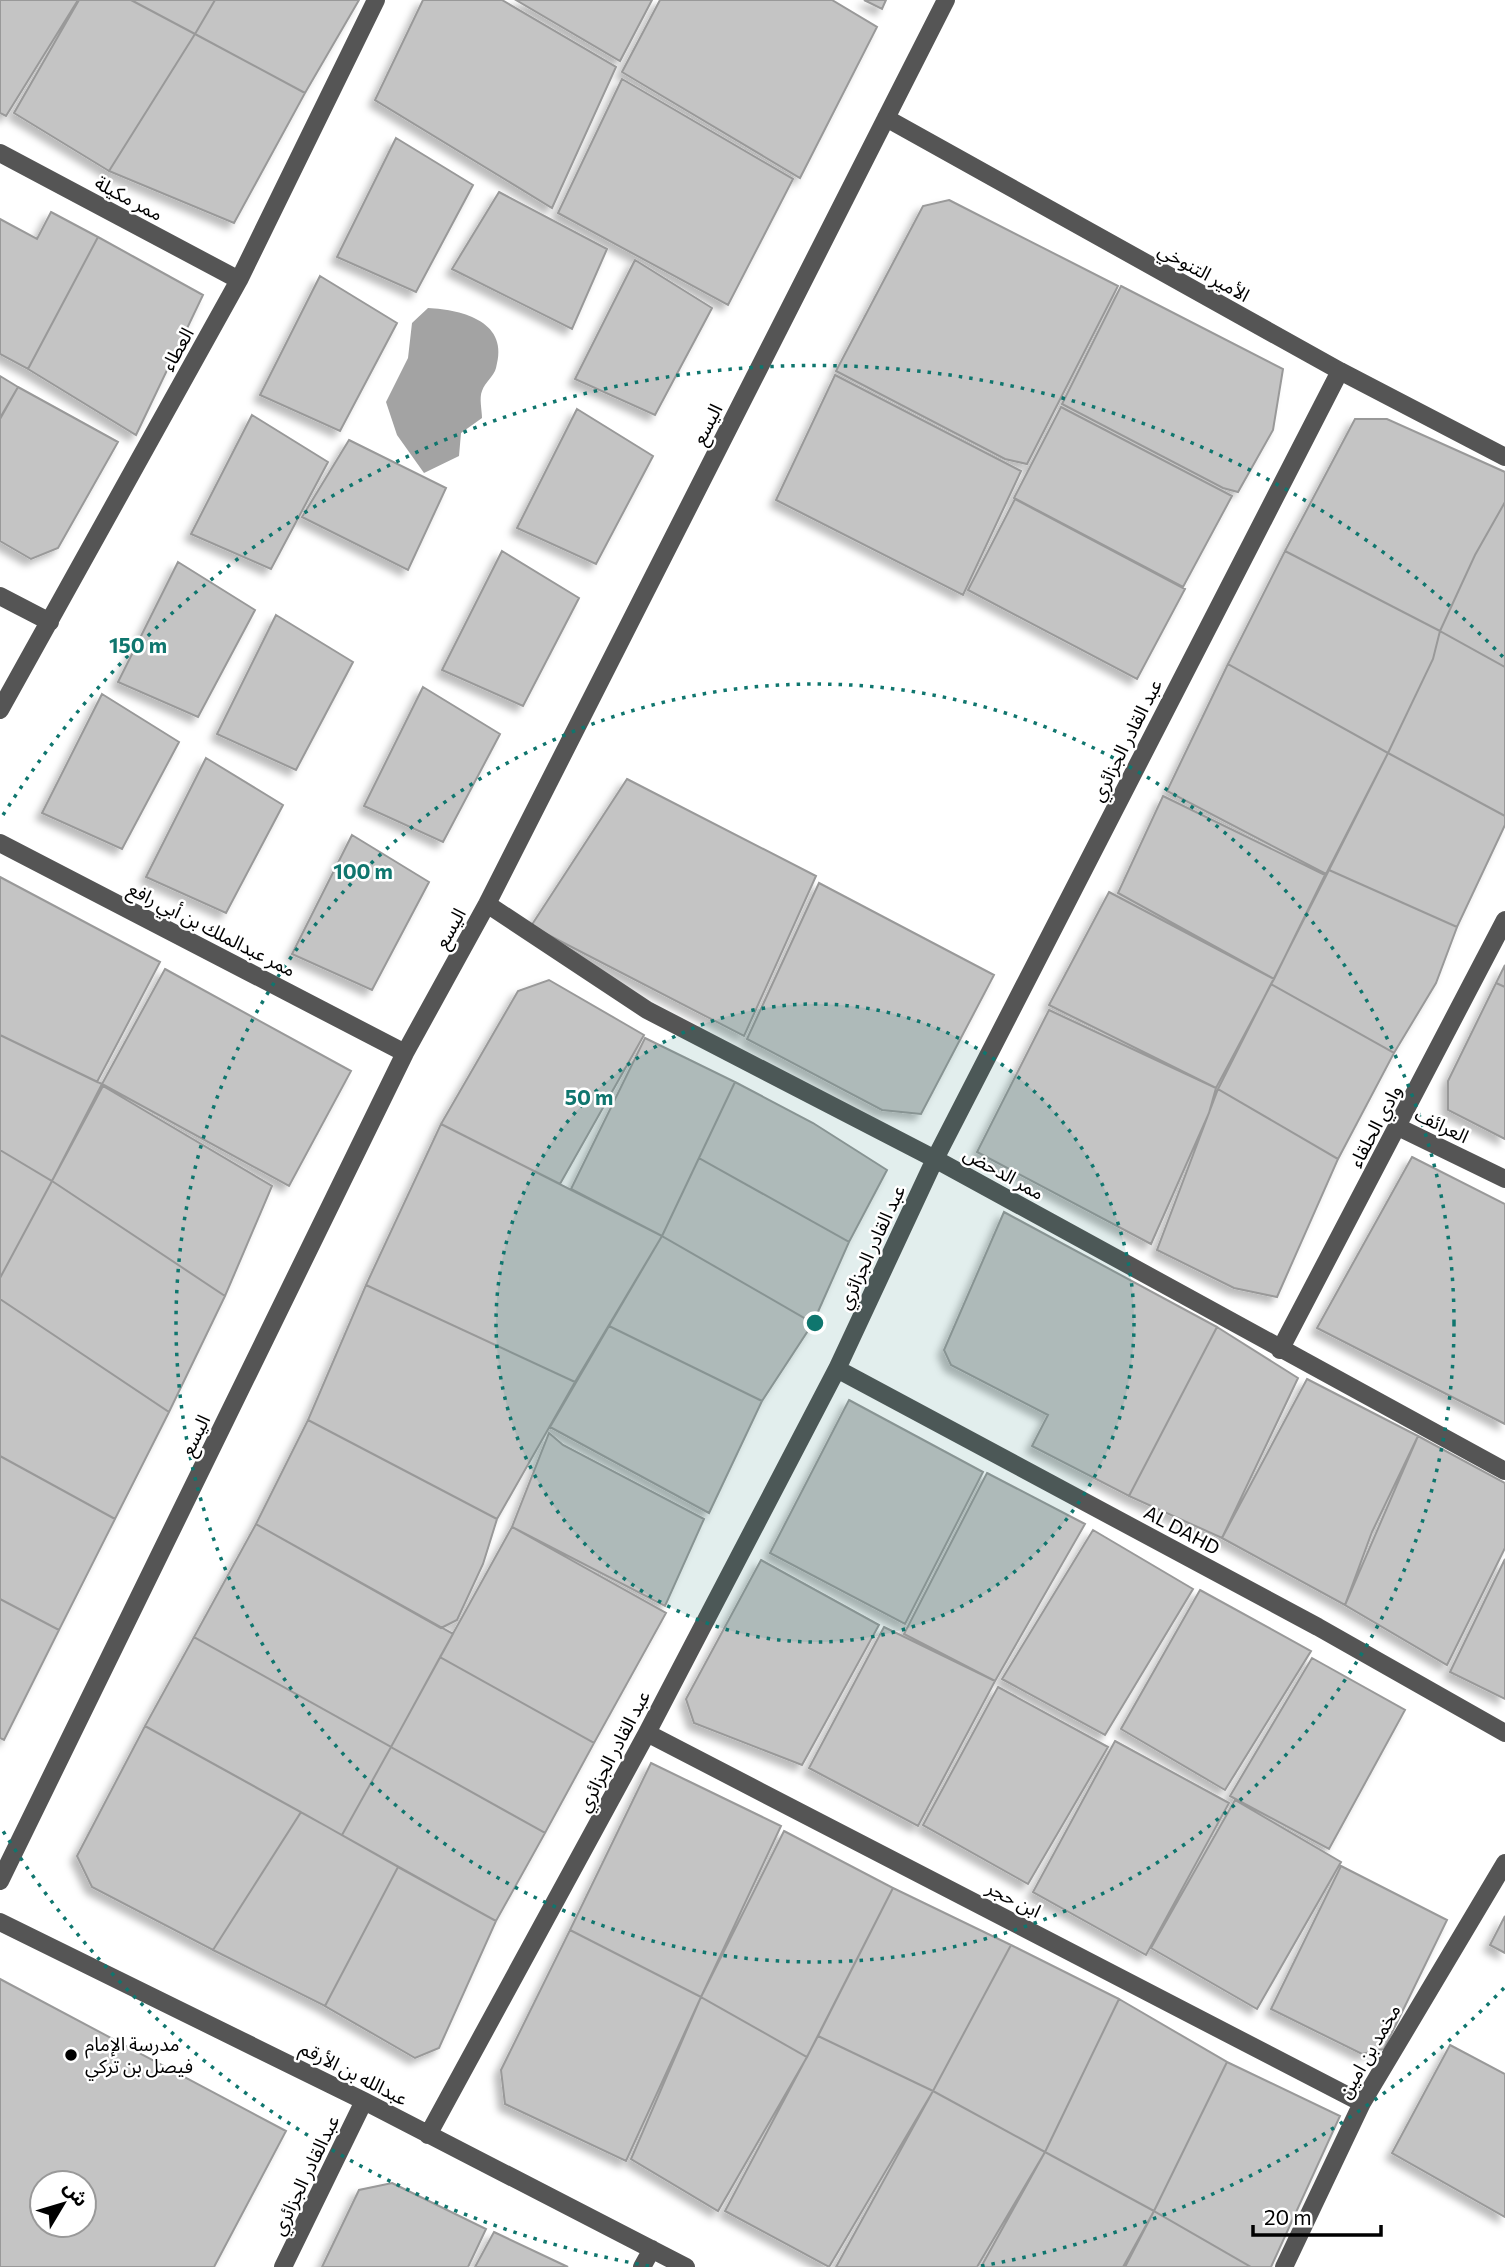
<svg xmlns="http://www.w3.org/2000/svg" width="1505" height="2267" font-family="Commissioner,'Noto Sans Arabic',sans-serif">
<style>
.water{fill:#a3a3a3}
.building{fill:#c4c4c4;stroke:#999;stroke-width:2;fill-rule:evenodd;filter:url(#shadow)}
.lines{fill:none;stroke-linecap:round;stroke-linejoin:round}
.minor{stroke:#555;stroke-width:18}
.ring{fill:none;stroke:#0f766e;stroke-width:3.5;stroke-dasharray:3.5 7}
.poi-dot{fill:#000;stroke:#fff;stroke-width:2.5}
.labels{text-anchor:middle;stroke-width:5;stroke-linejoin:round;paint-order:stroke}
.street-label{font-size:19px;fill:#000;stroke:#fff}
.poi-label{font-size:19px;fill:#000;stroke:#fff;text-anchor:start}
.centre{fill:#0f766e;stroke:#fff;stroke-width:3.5}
.ring-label{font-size:21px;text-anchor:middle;font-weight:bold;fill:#0f766e;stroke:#fff;stroke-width:5;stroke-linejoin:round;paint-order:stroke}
</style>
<defs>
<filter id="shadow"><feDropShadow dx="-6" dy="6" stdDeviation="3.5" flood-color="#0004"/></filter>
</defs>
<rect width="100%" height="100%" fill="#fff"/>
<path class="water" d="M 428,308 C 464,310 510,322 496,368 C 494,376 485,382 482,391 C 479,398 482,410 482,418 L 461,433 L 459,456 L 424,473 L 397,435 L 386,402 L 408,358 L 412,323 Z"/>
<path class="building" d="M 0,0 L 78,0 L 6,116 L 0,113 Z
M 79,0 L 131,0 L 195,34 L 109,171 L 14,113 Z
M 131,0 L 215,0 L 195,34 Z
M 215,0 L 359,0 L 305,93 L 195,34 Z
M 423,0 L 502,0 L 616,67 L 552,208 L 375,100 Z
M 516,0 L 652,0 L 620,61 Z
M 660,0 L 832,0 L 877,27 L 800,178 L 622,72 Z
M 864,0 L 886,0 L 882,9 Z
M 195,34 L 305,93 L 234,223 L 109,171 Z
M 622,79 L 793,179 L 728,305 L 558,213 Z
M 396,138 L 473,185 L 416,292 L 337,257 Z
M 499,192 L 607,249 L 572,329 L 452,269 Z
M 949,200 L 1118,286 L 1027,464 L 1005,459 L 836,371 L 923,206 Z
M 51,212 L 98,237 L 28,369 L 0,354 L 0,219 L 37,239 Z
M 98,237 L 203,295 L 136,435 L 28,369 Z
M 635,260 L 712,308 L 655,415 L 575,379 Z
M 320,276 L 397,323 L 340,431 L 260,395 Z
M 1121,286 L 1283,369 L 1273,430 L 1238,492 L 1223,488 L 1062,404 Z
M 835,375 L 1021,471 L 963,595 L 776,500 Z
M 0,376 L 18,387 L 0,418 Z
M 18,387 L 118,442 L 58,548 L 31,559 L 0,541 L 0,419 Z
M 1061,407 L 1232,496 L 1183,587 L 1014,498 Z
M 577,409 L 653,456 L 596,564 L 517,528 Z
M 252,415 L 328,462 L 271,569 L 191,534 Z
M 1355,419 L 1387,419 L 1505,472 L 1505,502 L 1475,555 L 1440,631 L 1285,551 Z
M 349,440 L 446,488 L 408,570 L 302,517 Z
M 1015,499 L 1185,589 L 1137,679 L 968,590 Z
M 1505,502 L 1505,667 L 1440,631 L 1475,555 Z
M 502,551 L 579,598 L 523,706 L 442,670 Z
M 1285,551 L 1440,631 L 1433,659 L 1388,753 L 1228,664 Z
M 178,562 L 255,610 L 198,717 L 118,682 Z
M 276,615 L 353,662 L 296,770 L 217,734 Z
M 1440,631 L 1505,667 L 1505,816 L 1388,753 L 1433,659 Z
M 1228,664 L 1388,753 L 1326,874 L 1167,791 Z
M 423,687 L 500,734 L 443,842 L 364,806 Z
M 102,694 L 179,742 L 122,849 L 42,813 Z
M 1388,753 L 1505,816 L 1505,825 L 1457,927 L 1329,870 Z
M 206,758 L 283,805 L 226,913 L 146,877 Z
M 627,779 L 816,876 L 744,1036 L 531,926 Z
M 1163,796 L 1325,875 L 1274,979 L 1118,893 Z
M 352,835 L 429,882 L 372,990 L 292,954 Z
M 1329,870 L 1457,927 L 1436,983 L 1394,1053 L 1271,984 Z
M 0,877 L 160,962 L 97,1082 L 0,1035 Z
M 819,883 L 994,975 L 921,1114 L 882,1110 L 747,1039 Z
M 1109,892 L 1274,979 L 1216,1088 L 1049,1005 Z
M 1505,965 L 1505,987 L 1496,983 Z
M 165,969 L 351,1071 L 289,1186 L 102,1084 Z
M 549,980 L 644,1035 L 560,1184 L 441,1124 L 518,991 Z
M 1496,983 L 1505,987 L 1505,1139 L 1448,1110 L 1448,1081 Z
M 1271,984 L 1394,1053 L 1338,1159 L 1218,1089 Z
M 1049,1010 L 1216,1088 L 1209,1113 L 1151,1244 L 977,1152 Z
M 0,1035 L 102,1084 L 52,1181 L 0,1150 Z
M 645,1038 L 735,1082 L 662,1236 L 571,1189 Z
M 735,1082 L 813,1123 L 887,1170 L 849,1242 L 699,1158 Z
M 103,1086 L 272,1186 L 225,1296 L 52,1181 Z
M 1218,1089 L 1338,1159 L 1277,1297 L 1234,1288 L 1157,1250 Z
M 441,1124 L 662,1236 L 575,1382 L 366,1285 Z
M 0,1150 L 52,1181 L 0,1278 Z
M 1412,1157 L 1505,1204 L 1505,1424 L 1317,1328 Z
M 699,1158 L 849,1242 L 813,1323 L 662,1236 Z
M 52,1181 L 225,1296 L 169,1412 L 0,1299 L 0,1278 Z
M 1004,1212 L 1217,1327 L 1129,1496 L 1032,1446 L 1048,1415 L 951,1365 L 944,1350 Z
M 662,1236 L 813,1323 L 762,1401 L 609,1326 Z
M 366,1285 L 575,1382 L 497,1519 L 308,1420 Z
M 0,1299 L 169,1412 L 115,1519 L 0,1456 Z
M 609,1326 L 762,1401 L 709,1513 L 550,1427 Z
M 1217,1327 L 1298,1378 L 1222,1538 L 1129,1496 Z
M 1307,1379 L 1418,1436 L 1372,1532 L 1345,1605 L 1222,1538 Z
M 849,1400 L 983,1472 L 905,1624 L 770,1553 Z
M 308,1420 L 497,1519 L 483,1564 L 457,1620 L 441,1628 L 256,1524 Z
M 549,1433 L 563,1445 L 704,1519 L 665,1606 L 512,1527 Z
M 1418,1436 L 1505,1483 L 1505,1548 L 1447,1665 L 1345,1605 Z
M 0,1456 L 115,1519 L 59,1630 L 0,1599 Z
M 987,1473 L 1085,1524 L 995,1681 L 904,1634 Z
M 256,1524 L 453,1634 L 391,1747 L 194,1637 Z
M 512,1527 L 666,1613 L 594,1743 L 440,1657 Z
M 1093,1530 L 1193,1589 L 1105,1735 L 1002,1679 Z
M 1505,1559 L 1505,1699 L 1450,1672 Z
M 761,1560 L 879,1625 L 802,1765 L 694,1723 L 686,1699 Z
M 1200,1590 L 1311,1651 L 1225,1790 L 1121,1729 Z
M 0,1599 L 59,1630 L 4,1740 L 0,1738 Z
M 884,1627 L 995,1681 L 918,1826 L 809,1768 Z
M 194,1637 L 391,1747 L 342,1835 L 145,1726 Z
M 440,1657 L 594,1743 L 545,1833 L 391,1747 Z
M 1312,1658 L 1405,1710 L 1329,1849 L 1230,1796 Z
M 998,1687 L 1108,1747 L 1028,1884 L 923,1825 Z
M 145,1726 L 301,1812 L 213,1950 L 92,1887 L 77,1856 Z
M 1115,1741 L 1229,1803 L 1146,1955 L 1033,1892 Z
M 391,1747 L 545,1833 L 496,1921 L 342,1835 Z
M 651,1763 L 781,1826 L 701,1997 L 570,1930 Z
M 1235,1800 L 1341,1862 L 1257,2009 L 1151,1948 Z
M 301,1812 L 398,1867 L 325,2006 L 213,1950 Z
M 784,1831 L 893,1888 L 807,2057 L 701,1997 Z
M 1341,1866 L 1447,1920 L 1384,2049 L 1362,2054 L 1271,2009 Z
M 398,1867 L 496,1921 L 439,2048 L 415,2058 L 325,2006 Z
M 893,1888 L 1011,1945 L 933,2091 L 818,2036 Z
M 1505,1916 L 1505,1953 L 1490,1945 Z
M 570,1930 L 701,1997 L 626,2161 L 505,2104 L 501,2070 Z
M 1011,1945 L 1119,1999 L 1045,2152 L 933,2091 Z
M 0,1979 L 286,2131 L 214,2267 L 0,2267 ZM 42,2183 L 84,2183 L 84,2225 L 42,2225 Z
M 701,1997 L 807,2057 L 718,2211 L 631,2159 Z
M 1119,1999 L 1227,2062 L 1154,2211 L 1045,2152 Z
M 818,2036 L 933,2091 L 829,2267 L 725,2211 Z
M 1450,2045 L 1505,2074 L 1505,2217 L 1392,2153 Z
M 1227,2062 L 1340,2116 L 1271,2267 L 1251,2267 L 1154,2211 Z
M 933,2091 L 1045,2152 L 977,2267 L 836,2267 Z
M 1045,2152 L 1154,2211 L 1123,2267 L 981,2267 Z
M 392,2183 L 486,2229 L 468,2267 L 322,2267 L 359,2190 Z
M 1154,2211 L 1251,2267 L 1125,2267 Z
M 494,2232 L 568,2267 L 475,2267 Z"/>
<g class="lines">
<path class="minor" d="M 886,118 L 1340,371 L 1505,457
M 0,153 L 239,280
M 0,596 L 50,622
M 0,710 L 239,280 L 376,0
M 0,843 L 405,1053
M 487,904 L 647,1010 L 935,1159 L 1505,1471
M 1398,1127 L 1505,1179
M 1280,1350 L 1505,920
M 837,1369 L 1318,1627 L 1505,1733
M 647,1733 L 1362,2103
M 0,1881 L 405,1053 L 487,904 L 946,0
M 0,1922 L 364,2101 L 686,2267
M 428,2135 L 647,1733 L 837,1369 L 935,1159 L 1340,371
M 283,2267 L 364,2101
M 642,2267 L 652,2249
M 1284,2267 L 1362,2103 L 1505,1863"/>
</g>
<circle cx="815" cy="1323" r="319" fill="#0f766e" fill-opacity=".12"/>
<g class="ring">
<circle cx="815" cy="1323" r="319"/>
<circle cx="815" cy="1323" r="639"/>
<path d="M1504 1988A958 958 0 0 1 981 2266M649 2266A958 958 0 0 1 3 1831M3 815A958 958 0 0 1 1504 658"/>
</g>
<circle class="poi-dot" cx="71" cy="2055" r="7"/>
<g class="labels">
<g class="street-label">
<text transform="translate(129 198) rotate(28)" y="7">ممر مكيلة</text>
<text transform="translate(1204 272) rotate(29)" y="7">الأمير التنوخي</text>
<text transform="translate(177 349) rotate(-61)" y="7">العطاء</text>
<text transform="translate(707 424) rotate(-63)" y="7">اليسع</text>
<text transform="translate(1126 740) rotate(-63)" y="7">عبد القادر الجزائري</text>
<text transform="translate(450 928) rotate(-61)" y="7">اليسع</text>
<text transform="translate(212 929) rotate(27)" y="7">ممر عبدالملك بن أبي رافع</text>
<text transform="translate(1442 1125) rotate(26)" y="7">العرائف</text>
<text transform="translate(1375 1126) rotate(-62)" y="7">وادي الحلقاء</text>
<text transform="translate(1004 1173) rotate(29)" y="7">ممر الدحض</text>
<text transform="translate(871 1247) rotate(-65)" y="7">عبد القادر الجزائري</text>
<text transform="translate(195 1435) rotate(-64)" y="7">اليسع</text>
<text transform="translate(1182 1530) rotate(28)" y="7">AL DAHD</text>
<text transform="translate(613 1751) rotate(-62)" y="7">عبد القادر الجزائري</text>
<text transform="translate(1014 1899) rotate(27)" y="7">ابن حجر</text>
<text transform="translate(1369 2051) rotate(-60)" y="7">مخمد بن امين</text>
<text transform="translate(354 2073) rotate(27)" y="7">عبدالله بن الأرقم</text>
<text transform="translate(305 2175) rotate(-64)" y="7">عبدالقادر الجزائري</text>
</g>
<g class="poi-label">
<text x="85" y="2051">مدرسة الإمام<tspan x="85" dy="22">فيصل بن تركي</tspan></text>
</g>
</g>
<circle cx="815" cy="1323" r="10" class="centre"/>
<g class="ring-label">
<text x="138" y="653">150 m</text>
<text x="363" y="879">100 m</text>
<text x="589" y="1105">50 m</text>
</g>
<g transform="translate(63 2204) rotate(52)"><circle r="33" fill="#ffffff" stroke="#999999" stroke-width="2"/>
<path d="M0-5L12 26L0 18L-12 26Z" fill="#000000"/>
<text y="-10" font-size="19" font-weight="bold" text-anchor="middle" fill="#000000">ش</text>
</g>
<path d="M1253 2225v10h128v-10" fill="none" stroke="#000000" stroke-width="3.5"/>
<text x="1264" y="2225" font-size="21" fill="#000000" stroke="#ffffff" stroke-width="5" paint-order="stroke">20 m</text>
</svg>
